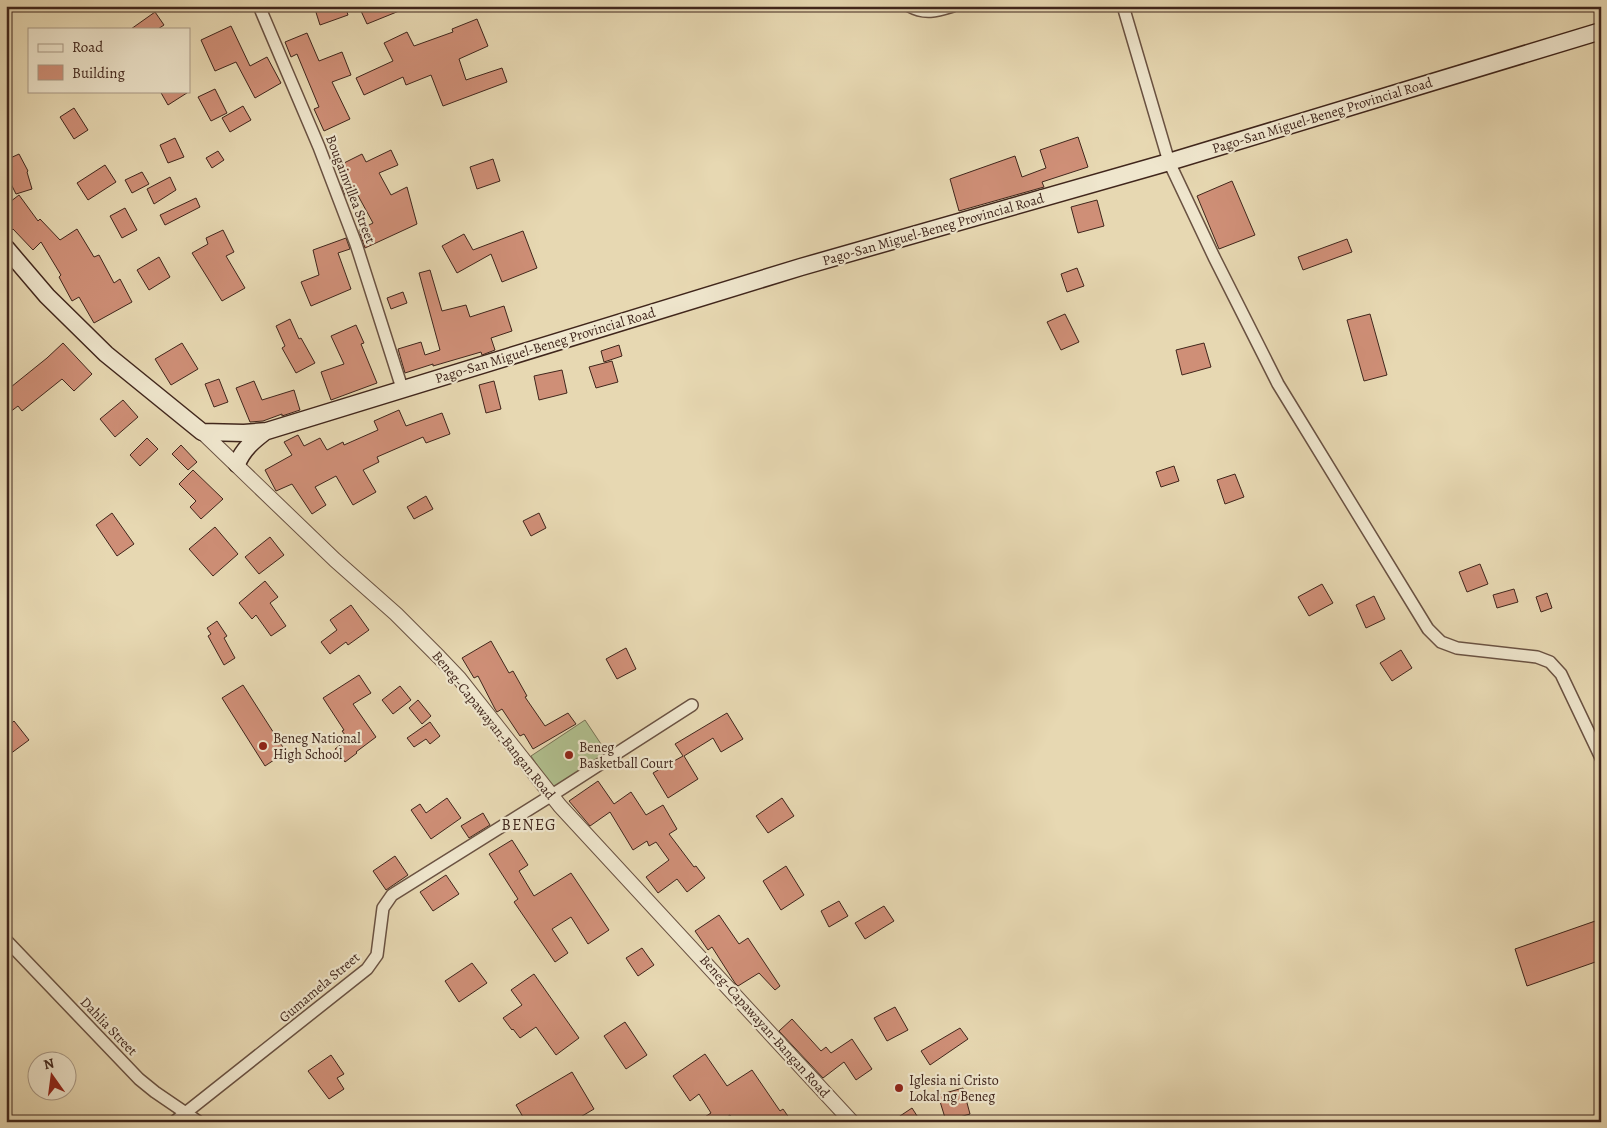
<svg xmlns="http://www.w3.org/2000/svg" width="1607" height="1128" font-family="Alegreya,serif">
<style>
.green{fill:#b1c08f;stroke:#787356}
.building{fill:#cf8f77;stroke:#40261c}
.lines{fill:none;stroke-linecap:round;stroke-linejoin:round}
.minor-casing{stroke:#6a5242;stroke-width:14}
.tertiary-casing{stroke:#6a5242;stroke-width:16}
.secondary-casing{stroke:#40261c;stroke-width:19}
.minor{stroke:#efe6cd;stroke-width:11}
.tertiary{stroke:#efe6cd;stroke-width:14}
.secondary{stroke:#efe6cd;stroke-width:16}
.poi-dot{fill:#8f2418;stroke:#efe6cd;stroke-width:2}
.labels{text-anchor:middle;stroke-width:4.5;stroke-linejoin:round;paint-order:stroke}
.street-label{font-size:14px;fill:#40261c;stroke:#efe6cd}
.poi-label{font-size:14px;fill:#40261c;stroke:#efe6cd;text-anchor:start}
.quarter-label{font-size:16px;letter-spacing:1px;fill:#40261c;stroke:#efe6cd}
</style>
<rect width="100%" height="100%" fill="#e7d8b2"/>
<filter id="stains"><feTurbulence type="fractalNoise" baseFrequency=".004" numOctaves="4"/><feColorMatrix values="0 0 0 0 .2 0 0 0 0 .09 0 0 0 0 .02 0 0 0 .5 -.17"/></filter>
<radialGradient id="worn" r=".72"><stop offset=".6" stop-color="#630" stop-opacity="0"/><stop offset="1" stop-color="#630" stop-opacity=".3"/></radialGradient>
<path class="green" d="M 585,720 L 607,753 L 553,788 L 531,756 Z"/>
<path class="building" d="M 314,6 L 345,6 L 348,15 L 320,25 Z
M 372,6 L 409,6 L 409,7 L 367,24 L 361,11 Z
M 155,12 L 164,25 L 158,29 L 131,29 Z
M 477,19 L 488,46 L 459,59 L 466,80 L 502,68 L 507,82 L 443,106 L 431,75 L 406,85 L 403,77 L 364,95 L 356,78 L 393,61 L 384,43 L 407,32 L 414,46 L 453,32 L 452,29 Z
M 231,26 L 250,66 L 267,57 L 281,83 L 255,98 L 236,62 L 215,71 L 201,40 Z
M 307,33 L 319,61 L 342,52 L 351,75 L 332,82 L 350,119 L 324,131 L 314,109 L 319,107 L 297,54 L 291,57 L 285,42 Z
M 215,89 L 227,113 L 211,121 L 198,97 Z
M 160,91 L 190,91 L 168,105 Z
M 243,106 L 251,120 L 230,132 L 222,118 Z
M 74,108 L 88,130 L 74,139 L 60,117 Z
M 1078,137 L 1088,167 L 1042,182 L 1044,187 L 959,211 L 950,179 L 1015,156 L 1022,177 L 1046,168 L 1040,150 Z
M 175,138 L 184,157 L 168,163 L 160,145 Z
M 391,150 L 398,165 L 379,173 L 391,195 L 407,187 L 417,224 L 365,248 L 359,230 L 373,223 L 355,190 L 345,195 L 341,184 L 344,183 L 336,167 L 362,154 L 366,162 Z
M 218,151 L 224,160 L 212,168 L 206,158 Z
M 19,154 L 28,171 L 27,172 L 32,189 L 16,194 L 6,174 L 6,160 Z
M 493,159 L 500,181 L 477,189 L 470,167 Z
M 105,165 L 116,182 L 88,200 L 77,183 Z
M 142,172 L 149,184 L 132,193 L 125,180 Z
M 170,177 L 176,190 L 154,204 L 147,189 Z
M 1232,181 L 1255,235 L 1219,249 L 1197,196 Z
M 19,195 L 38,221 L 40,219 L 60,240 L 77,229 L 94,257 L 99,255 L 114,283 L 120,279 L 132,302 L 94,323 L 79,297 L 72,301 L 59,277 L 61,275 L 41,242 L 33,250 L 13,229 L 6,235 L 6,205 Z
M 196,198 L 200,207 L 165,225 L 160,215 Z
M 1097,200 L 1104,226 L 1078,233 L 1071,207 Z
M 125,208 L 137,230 L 122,238 L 110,216 Z
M 223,230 L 234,252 L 226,256 L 245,288 L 222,301 L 192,253 L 208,244 L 206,238 Z
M 523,231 L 537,268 L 502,282 L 491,254 L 457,273 L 442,246 L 464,234 L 473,250 Z
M 346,238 L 350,249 L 338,253 L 351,289 L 311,306 L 301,282 L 319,275 L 313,250 Z
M 1347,239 L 1352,252 L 1303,270 L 1298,257 Z
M 159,257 L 170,277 L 149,290 L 137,270 Z
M 1077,268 L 1084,286 L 1067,292 L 1061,274 Z
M 430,270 L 442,311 L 466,305 L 470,317 L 504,306 L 512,331 L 491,338 L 495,350 L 482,355 L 481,352 L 433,366 L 433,364 L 405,373 L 398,349 L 421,342 L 425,355 L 440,350 L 419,273 Z
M 403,292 L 407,303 L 391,309 L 387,298 Z
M 1065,314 L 1079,342 L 1061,350 L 1047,322 Z
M 1370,314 L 1387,375 L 1364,381 L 1347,320 Z
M 290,319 L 299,339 L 301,338 L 315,363 L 296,373 L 282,348 L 285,346 L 276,326 Z
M 356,325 L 364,343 L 361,344 L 377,383 L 331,400 L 321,372 L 344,364 L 331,336 Z
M 63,343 L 92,374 L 74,391 L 62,379 L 22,411 L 18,406 L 6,415 L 6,391 L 47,358 Z
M 182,343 L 198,369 L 171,385 L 155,359 Z
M 1204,343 L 1211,367 L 1182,375 L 1176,350 Z
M 619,345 L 622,356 L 604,362 L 601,351 Z
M 612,361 L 618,382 L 596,388 L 589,367 Z
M 562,370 L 567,393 L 539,400 L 534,376 Z
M 219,379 L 228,402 L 214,407 L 205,384 Z
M 254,381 L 262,400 L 294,390 L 300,410 L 282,416 L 282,414 L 263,421 L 250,422 L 236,388 Z
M 494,381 L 501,409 L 486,413 L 479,385 Z
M 123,400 L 138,417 L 115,437 L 100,419 Z
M 399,410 L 406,426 L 442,413 L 450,434 L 426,443 L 423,437 L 377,457 L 379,462 L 363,470 L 376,492 L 353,505 L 336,476 L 315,487 L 326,505 L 312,514 L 292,484 L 276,491 L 265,470 L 292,455 L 284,442 L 298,435 L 304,446 L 320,438 L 327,450 L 343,442 L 344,445 L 378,430 L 374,421 Z
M 147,438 L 158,449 L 140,466 L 130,455 Z
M 181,445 L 197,462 L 188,470 L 172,454 Z
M 1174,466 L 1179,481 L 1161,487 L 1156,472 Z
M 193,470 L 223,499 L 201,519 L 190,507 L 196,501 L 179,484 Z
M 1235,474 L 1244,497 L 1225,504 L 1217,480 Z
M 426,496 L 433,509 L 414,519 L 407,507 Z
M 112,513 L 134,544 L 117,556 L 96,525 Z
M 539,513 L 546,528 L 531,536 L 523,521 Z
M 215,527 L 238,554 L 213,576 L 189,549 Z
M 270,537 L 284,555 L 259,574 L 245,557 Z
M 1480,564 L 1488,584 L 1467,592 L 1459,572 Z
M 265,581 L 278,597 L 270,603 L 286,626 L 271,636 L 256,615 L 252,619 L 239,603 Z
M 1322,584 L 1333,603 L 1309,616 L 1298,597 Z
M 1514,589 L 1518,602 L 1497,608 L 1493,595 Z
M 1547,593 L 1552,608 L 1541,612 L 1536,597 Z
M 1374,596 L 1385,619 L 1366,628 L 1356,605 Z
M 351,605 L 369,630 L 348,645 L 346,642 L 330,654 L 321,642 L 337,630 L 330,620 Z
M 217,621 L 227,636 L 224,638 L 235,658 L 224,665 L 208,636 L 211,634 L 207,628 Z
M 491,641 L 509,673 L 513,671 L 527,696 L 525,697 L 545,726 L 568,713 L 576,724 L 533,749 L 524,734 L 520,736 L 502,709 L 497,712 L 495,709 L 478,676 L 474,678 L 462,658 Z
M 626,648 L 636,669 L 617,679 L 606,659 Z
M 1401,650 L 1412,668 L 1392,681 L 1380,663 Z
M 359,675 L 371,693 L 353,704 L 376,737 L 356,752 L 357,753 L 345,762 L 335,749 L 348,739 L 342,731 L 344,730 L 323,698 Z
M 243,685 L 286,752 L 265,766 L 222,698 Z
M 400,686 L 411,700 L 393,714 L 382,700 Z
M 418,700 L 431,716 L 422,724 L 409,708 Z
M 727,713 L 743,739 L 721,752 L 713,738 L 684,756 L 698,779 L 668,798 L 653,773 L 683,756 L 675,744 Z
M 14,721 L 29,740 L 6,757 L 6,728 Z
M 430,722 L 440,736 L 430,744 L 426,739 L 414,747 L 407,738 Z
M 598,781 L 614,804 L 631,792 L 646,815 L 663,805 L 677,829 L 669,834 L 694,867 L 696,866 L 705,878 L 687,892 L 677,879 L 658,893 L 646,877 L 669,860 L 656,842 L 649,846 L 647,841 L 633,850 L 610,812 L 590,826 L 569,801 Z
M 447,798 L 461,818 L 431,839 L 411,810 L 420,804 L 426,813 Z
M 782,798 L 794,816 L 768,833 L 756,816 Z
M 483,813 L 490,825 L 469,838 L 461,826 Z
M 512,840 L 528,865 L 519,871 L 534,896 L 571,873 L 609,930 L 588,944 L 571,917 L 552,929 L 568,953 L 555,962 L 514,902 L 518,899 L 489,854 Z
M 395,856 L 408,875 L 386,890 L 373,871 Z
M 786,866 L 804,895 L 781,910 L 763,881 Z
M 446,875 L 459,894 L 433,911 L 420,892 Z
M 839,901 L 848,916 L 829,927 L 821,911 Z
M 884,906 L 894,921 L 865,939 L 855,923 Z
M 719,915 L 739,944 L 748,938 L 780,986 L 775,990 L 759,973 L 738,986 L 735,983 L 712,947 L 708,950 L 695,931 Z
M 1601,919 L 1601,960 L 1527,986 L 1515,949 Z
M 642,948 L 654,965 L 638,976 L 626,958 Z
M 472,963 L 487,983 L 459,1002 L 445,981 Z
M 534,974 L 579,1038 L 556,1055 L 536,1027 L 520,1038 L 513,1029 L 512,1030 L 503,1018 L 522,1005 L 511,990 Z
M 895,1007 L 908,1030 L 887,1041 L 874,1018 Z
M 792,1019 L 821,1051 L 826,1047 L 831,1053 L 852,1039 L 872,1069 L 856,1080 L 844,1062 L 823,1078 L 779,1031 Z
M 625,1022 L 647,1055 L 626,1069 L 604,1036 Z
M 960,1028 L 968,1039 L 930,1065 L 921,1051 Z
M 705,1054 L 727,1086 L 752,1070 L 780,1111 L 783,1109 L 792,1122 L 735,1122 L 730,1115 L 719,1122 L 697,1122 L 711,1113 L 699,1094 L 690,1101 L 673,1076 Z
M 331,1055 L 344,1074 L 337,1078 L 344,1089 L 329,1099 L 308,1071 Z
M 572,1072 L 594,1109 L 572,1122 L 526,1122 L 516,1105 Z
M 963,1088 L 970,1114 L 946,1121 L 938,1095 Z
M 912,1108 L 921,1122 L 891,1122 Z"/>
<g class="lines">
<g class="minor-casing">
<path id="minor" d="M 259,6 L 319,147 L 356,244 L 402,388
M 909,6 C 925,15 937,11 953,6
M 1123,6 L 1169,162 L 1214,257 L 1278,384 L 1428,629 L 1441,642 L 1457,648 L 1537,657 L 1550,662 L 1561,674 L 1601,758
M 6,940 L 139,1079 L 155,1092 L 199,1122
M 174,1122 L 367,969 L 377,955 L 383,908 L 392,895 L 552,795 L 692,705"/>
</g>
<g class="tertiary-casing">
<path id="tertiary" d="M 202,432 L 335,560 L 396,614 L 439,657 L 459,678 L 560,806 L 852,1122"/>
</g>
<g class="secondary-casing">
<path id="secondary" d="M 6,248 L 47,296 L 106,354 L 202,432 L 244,433 L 267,431 L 801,267 L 1169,162 L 1601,31
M 237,464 C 243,449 254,440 266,431"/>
</g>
<use href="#minor" class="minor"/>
<use href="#tertiary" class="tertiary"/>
<use href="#secondary" class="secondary"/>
</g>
<g class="poi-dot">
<circle cx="263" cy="746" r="5"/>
<circle cx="569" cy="755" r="5"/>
<circle cx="899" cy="1088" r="5"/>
</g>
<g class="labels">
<g class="street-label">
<text transform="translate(1322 115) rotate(-17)" y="5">Pago-San Miguel-Beneg Provincial Road</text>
<text transform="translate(351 189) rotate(69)" y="5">Bougainvillea Street</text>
<text transform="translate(933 229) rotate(-16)" y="5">Pago-San Miguel-Beneg Provincial Road</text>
<text transform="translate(545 345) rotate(-17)" y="5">Pago-San Miguel-Beneg Provincial Road</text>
<text transform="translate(494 725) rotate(51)" y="5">Beneg-Capawayan-Bangan Road</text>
<text transform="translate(319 987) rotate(-40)" y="5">Gumamela Street</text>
<text transform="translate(109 1026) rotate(46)" y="5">Dahlia Street</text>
<text transform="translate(765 1026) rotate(48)" y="5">Beneg-Capawayan-Bangan Road</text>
</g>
<g class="poi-label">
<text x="273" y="743">Beneg National<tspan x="273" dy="16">High School</tspan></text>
<text x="579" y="752">Beneg<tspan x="579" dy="16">Basketball Court</tspan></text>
<text x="909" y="1085">Iglesia ni Cristo<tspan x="909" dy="16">Lokal ng Beneg</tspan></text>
</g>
<g class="quarter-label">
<text x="529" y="830">BENEG</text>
</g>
</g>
<rect width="1607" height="1128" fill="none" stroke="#e7d8b2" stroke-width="25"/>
<rect x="8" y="8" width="1592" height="1113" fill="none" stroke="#40261c" stroke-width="2.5"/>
<rect x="12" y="12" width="1582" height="1103" fill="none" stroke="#40261c"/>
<rect x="28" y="28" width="162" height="65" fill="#efe6cd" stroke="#a99986"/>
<rect x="38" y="44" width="25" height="8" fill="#efe6cd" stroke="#a99986"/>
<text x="72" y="52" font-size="15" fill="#40261c">Road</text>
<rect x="38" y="65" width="25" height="15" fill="#cf8f77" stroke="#a99986"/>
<text x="72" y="78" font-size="15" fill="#40261c">Building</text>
<g transform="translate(52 1076) rotate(346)"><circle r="24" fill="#efe6cd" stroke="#a99986"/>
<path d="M0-4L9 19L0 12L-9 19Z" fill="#8f2418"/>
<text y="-8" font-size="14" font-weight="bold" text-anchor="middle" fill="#40261c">N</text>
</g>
<rect width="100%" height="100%" filter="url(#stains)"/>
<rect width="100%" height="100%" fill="url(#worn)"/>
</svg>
